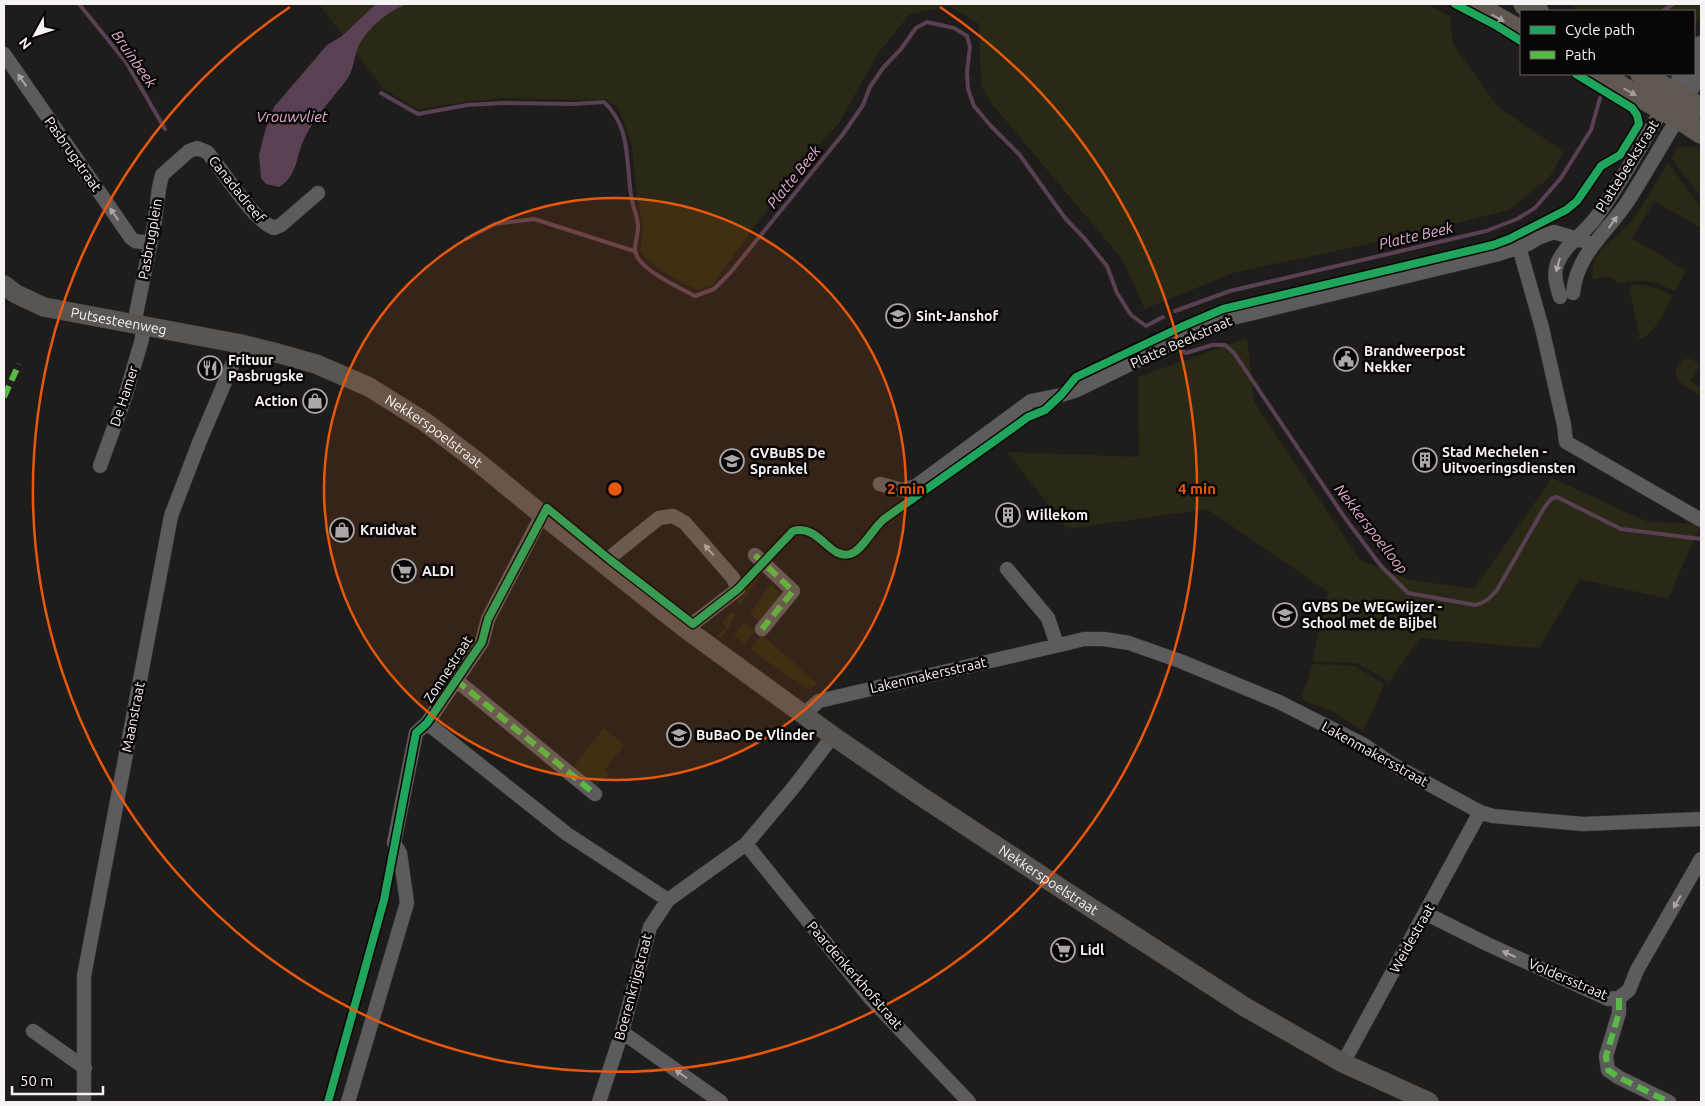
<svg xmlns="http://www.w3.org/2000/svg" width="1705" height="1106" font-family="Ubuntu,sans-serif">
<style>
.green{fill:#2a2915}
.water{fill:#594053}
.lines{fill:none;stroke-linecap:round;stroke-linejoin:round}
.stream{stroke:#594053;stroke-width:4}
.minor-casing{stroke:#3b3a39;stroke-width:15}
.tertiary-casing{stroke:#3b3a39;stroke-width:18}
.secondary-casing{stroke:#3b3a39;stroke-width:20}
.primary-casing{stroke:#3b3a39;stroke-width:22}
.minor{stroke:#5d5b5b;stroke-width:14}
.tertiary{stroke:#5d5b5b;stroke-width:16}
.secondary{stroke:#595551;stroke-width:19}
.primary{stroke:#5e5851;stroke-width:21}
.quiet{stroke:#58b947;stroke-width:6;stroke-dasharray:12 6;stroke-linecap:butt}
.cycleway-casing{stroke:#080706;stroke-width:11}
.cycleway{stroke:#20a55d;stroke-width:8}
.oneway{fill:#a39e99}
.oneway2{fill:#aaa7a6}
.ring{fill:none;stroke:#e8590c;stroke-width:2.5}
.labels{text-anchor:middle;stroke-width:5;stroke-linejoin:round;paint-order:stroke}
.street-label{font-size:14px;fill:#f7f3f2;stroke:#080706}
.poi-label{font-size:14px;font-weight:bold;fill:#f7f3f2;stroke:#080706;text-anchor:start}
.water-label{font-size:15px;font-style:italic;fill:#e1add2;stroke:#080706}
.centre{fill:#e8590c;stroke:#080706;stroke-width:2.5}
.ring-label{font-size:15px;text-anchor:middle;font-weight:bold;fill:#e8590c;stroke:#080706;stroke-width:5;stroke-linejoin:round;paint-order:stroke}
</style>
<rect width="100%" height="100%" fill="#1f1d1b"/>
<path class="green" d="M 319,4 L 1427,4 L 1450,16 L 1453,44 L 1498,107 L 1564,152 L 1549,178 L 1509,210 L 1414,234 L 1233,273 L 1145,309 L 1122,259 L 991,103 L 981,86 L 979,24 L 949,6 L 910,14 L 879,52 L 839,123 L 800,165 L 712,285 L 697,290 L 662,271 L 644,257 L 640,251 L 643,226 L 637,197 L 632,145 L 618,108 L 606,99 L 575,100 L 503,98 L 466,102 L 418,109 L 383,89 Z
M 1569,4 L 1701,4 L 1701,13 L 1694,25 L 1694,11 L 1575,11 L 1577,8 Z
M 1688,146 L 1701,149 L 1701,197 L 1672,159 L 1676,148 Z
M 1668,163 L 1701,207 L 1701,228 L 1655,201 L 1632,238 L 1686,271 L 1675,291 C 1652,280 1642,278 1618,284 C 1611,274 1603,277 1593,280 C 1588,249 1619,239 1633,219 C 1646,201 1656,181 1668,163 Z
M 1631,285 C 1646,284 1660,289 1673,296 C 1665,310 1655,335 1639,339 L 1636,337 L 1640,336 L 1629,288 Z
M 1247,338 L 1254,402 L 1360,560 L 1410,580 L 1474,589 L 1552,478 L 1648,522 L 1701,524 L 1668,599 L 1580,579 L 1539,648 L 1420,638 L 1389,682 L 1357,663 L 1312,661 L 1328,592 L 1207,509 L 1067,529 L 1007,452 L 1139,457 L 1138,377 Z
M 1685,359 L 1692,359 L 1700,365 L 1691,381 L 1701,388 L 1699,395 L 1684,385 L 1676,378 C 1675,369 1678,365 1685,359 Z
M 758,571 L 761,574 L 740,606 L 736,602 L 746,594 L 744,588 Z
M 771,584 L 783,596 L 761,624 L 750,614 Z
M 732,612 L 736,614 L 726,632 L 720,639 L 717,636 L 726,627 L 722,622 Z
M 744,622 L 756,630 L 745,644 L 734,636 Z
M 762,635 L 817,683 L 811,689 L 805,688 L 750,649 Z
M 1313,664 L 1355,666 L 1384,684 L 1372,713 L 1362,731 L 1334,712 L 1301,700 Z
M 604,728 L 624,745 L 605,770 L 609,773 L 596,787 L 572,768 Z"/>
<path class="water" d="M 376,4 L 408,4 C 390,9 367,29 359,45 C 354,56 354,68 348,78 C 333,98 316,115 305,137 C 296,155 298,176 279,187 L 266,184 L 261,178 L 259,155 L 265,131 L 274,107 L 327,45 L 342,36 Z"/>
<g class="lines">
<path class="stream" d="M 79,4 L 126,62 L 165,129
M 1663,11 L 1673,4
M 381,93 L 418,114 L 467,105 L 502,103 L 573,104 L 604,102 C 631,127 626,162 631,195 C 632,205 637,215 638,225 C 639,237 631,248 638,258 C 647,273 680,288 695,296 L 714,289 L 730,273 L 843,134 L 863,105 L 870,87 L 883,68 L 901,49 L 916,28 L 927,22 L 954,28 L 967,36 L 970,47 L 967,72 L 968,89 L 974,106 L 990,125 L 1019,154 L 1065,218 L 1085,239 L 1107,266 L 1117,293 L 1131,315 L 1146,326 L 1163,317
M 466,239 L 495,224 L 534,219 L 634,251
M 1175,311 L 1230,291 L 1486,231 L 1517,219 L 1535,208 L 1561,178 L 1591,130 L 1600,98
M 1180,349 L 1186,353 L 1212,345 L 1225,345 L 1234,353 L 1345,518 L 1381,566 L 1408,593 L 1475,605 C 1485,603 1490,598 1497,590 L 1544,508 L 1551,499 L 1557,497 L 1621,529 L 1701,539"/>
<g class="minor-casing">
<path id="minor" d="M 4,54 L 131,238 L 135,241 L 150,243
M 1519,247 L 1542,328 L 1564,425 L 1566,442 L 1701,520
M 1573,293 C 1577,253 1607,233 1628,201 C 1645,174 1661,146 1678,118
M 1560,297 C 1557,286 1553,275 1557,264 C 1564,246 1582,235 1594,220 C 1620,186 1640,146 1662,110
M 134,324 L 154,226 L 159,188 L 162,175 L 189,151 L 197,148 L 207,152 C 223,170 253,221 274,228 L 281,225 L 318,193
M 100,466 L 125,397 L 142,339 L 143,326
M 880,484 L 902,490 L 916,486 L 1031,401 L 1061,395 L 1077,390 L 1194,333 L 1228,319 L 1499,254 L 1528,244 L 1538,238 L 1554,232 L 1594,244
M 755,555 L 793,591 L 762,629
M 603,563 L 659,518 L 673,516 L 685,523 L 733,578 L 738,589 L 686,629
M 1007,569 L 1048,618 L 1057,645
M 456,680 L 595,794
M 804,714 L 819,701 L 1068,643 L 1084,639 L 1104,639 L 1129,643 L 1180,661 L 1279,702 L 1364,745 L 1392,764 L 1480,812 L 1493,816 L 1583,824 L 1701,819
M 427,723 L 567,834 L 668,900
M 746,844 L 871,999 L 969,1102
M 1425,913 L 1487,944 L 1608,999 L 1619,998 L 1629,990 L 1637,970 L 1701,859
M 1619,998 L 1619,1013 L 1606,1056 L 1608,1070 L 1618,1077 L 1669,1102
M 33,1031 L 85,1068
M 622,1032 L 721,1102
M 1343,1063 L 1480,812
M 84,1102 L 84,976 L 171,516 L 199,443 L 241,344
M 348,1102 L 407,903 L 400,853 L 394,843 L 416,733 L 427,723 L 482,642 L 488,619 L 542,515
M 599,1102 L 622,1032 L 650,927 L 668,900 L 746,844 L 793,788 L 833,736"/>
</g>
<g class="tertiary-casing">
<path id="tertiary" d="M 1694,56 L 1701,44
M 1667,102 L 1683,74
M 1681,110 L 1701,67"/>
</g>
<g class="secondary-casing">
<g id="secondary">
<path id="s1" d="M 4,285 L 16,294 L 44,307 L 241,344 L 277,353 L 316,364 L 369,387 L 425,422 L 479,463 L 535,509 L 686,629 L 833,736 L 919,795 L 1065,891 L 1245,1007 L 1343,1063 L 1429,1102"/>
</g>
</g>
<g class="primary-casing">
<path id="primary" d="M 1473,4 L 1521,31
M 1524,4 L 1538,11
M 1598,74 L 1678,118 L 1701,133
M 1641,74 L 1701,108"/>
</g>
<use href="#minor" class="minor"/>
<use href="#tertiary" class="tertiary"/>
<use href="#secondary" class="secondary"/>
<use href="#primary" class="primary"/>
<path class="quiet" d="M 4,397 L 19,364
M 755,555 L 793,591 L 762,629
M 456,680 L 595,794
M 1619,998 L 1619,1013 L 1606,1056 L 1608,1070 L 1618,1077 L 1669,1102"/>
<g class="cycleway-casing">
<path id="cycleway" d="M 1455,4 L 1497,26 L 1521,41
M 328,1102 L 384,900 L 416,733 L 427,723 L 482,642 L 488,619 L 547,508 L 609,559 L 693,624 L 738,589 L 793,531 C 820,524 829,560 850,554 C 861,552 874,527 884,519 C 932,485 980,452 1028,417 L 1045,410 L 1061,395 L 1076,377 L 1181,327 L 1223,309 L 1493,245 L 1509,239 L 1566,210 L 1577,201 L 1601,166 L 1620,155 L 1639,124 L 1637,115 L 1632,108 L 1576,74"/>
</g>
<use href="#cycleway" class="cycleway"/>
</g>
<defs><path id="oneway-solid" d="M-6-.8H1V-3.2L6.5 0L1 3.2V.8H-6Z" transform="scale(1.25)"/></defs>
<g class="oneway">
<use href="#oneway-solid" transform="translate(1498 18) rotate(29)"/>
<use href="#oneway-solid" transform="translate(1630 92) rotate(30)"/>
</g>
<g class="oneway2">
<use href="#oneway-solid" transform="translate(22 80) rotate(-125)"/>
<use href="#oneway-solid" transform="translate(114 214) rotate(-125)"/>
<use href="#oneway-solid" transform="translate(1613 222) rotate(-54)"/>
<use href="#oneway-solid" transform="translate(1558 265) rotate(105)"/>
<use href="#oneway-solid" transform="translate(709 550) rotate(-131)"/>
<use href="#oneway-solid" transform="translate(1677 902) rotate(120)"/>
<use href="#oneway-solid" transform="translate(1509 954) rotate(-156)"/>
<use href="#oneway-solid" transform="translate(681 1074) rotate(-145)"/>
</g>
<circle cx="615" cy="489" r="291" fill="#e8590c" fill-opacity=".12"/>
<g class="ring">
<circle cx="615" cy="489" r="291"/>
<path d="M940 7A582 582 0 1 1 290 7"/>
</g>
<defs>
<g id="school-ring" transform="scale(1.25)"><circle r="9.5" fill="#080706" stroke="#aba8a7" stroke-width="1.5"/><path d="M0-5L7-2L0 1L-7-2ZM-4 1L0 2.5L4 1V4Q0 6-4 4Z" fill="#aba8a7"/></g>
<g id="civic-ring" transform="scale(1.25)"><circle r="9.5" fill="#080706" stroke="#aba8a7" stroke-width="1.5"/><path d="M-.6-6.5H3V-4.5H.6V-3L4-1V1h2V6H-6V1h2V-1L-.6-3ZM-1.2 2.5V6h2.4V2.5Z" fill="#aba8a7"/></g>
<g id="restaurant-ring" transform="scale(1.25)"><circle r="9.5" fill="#080706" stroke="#aba8a7" stroke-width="1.5"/><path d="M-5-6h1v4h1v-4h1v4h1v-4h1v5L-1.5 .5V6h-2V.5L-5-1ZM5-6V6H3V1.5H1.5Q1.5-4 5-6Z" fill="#aba8a7"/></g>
<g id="shop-ring" transform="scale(1.25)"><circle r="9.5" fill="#080706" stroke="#aba8a7" stroke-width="1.5"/><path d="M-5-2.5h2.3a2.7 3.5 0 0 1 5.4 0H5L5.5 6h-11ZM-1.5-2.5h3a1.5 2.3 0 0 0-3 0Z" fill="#aba8a7"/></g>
<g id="building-ring" transform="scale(1.25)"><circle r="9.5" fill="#080706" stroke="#aba8a7" stroke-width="1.5"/><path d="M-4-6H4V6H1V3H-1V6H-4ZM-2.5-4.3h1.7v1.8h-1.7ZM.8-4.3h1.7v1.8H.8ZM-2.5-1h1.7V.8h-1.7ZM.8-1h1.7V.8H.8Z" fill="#aba8a7"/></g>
<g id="supermarket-ring" transform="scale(1.25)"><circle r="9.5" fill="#080706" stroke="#aba8a7" stroke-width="1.5"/><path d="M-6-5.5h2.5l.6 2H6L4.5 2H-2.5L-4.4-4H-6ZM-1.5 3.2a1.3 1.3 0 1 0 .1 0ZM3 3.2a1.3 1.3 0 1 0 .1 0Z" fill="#aba8a7"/></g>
</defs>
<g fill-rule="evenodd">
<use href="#school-ring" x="898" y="316"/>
<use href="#civic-ring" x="1346" y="359"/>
<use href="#restaurant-ring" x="210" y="368"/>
<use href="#shop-ring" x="315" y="401"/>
<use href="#building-ring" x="1425" y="460"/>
<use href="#school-ring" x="732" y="461"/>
<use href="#building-ring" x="1008" y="515"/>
<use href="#shop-ring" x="342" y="530"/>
<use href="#supermarket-ring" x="404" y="571"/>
<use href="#school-ring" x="1285" y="615"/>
<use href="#school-ring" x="679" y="735"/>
<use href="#supermarket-ring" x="1063" y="950"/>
</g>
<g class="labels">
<g class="street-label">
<text transform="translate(73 154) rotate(55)" y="5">Pasbrugstraat</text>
<text transform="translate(1627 166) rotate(-58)" y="5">Plattebeekstraat</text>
<text transform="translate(237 189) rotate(51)" y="5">Canadadreef</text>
<text transform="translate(150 239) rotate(-80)" y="5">Pasbrugplein</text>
<text dy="5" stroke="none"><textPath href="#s1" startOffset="122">Putsesteenweg</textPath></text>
<text transform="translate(1181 342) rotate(-24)" y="5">Platte Beekstraat</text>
<text transform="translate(124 396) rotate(-72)" y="5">De Hamer</text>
<text dy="5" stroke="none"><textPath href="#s1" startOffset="460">Nekkerspoelstraat</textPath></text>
<text transform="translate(448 669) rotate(-57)" y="5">Zonnestraat</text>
<text transform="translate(928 675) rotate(-13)" y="5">Lakenmakersstraat</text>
<text transform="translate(133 717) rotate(-79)" y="5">Maanstraat</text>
<text transform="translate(1375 754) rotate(29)" y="5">Lakenmakersstraat</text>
<text dy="5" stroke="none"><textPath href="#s1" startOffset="1222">Nekkerspoelstraat</textPath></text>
<text transform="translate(1412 938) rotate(-61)" y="5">Weidestraat</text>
<text transform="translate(855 975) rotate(49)" y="5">Paardenkerkhofstraat</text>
<text transform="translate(1568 979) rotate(23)" y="5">Voldersstraat</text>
<text transform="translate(633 987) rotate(-75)" y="5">Boerenkrijgstraat</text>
</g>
<g class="poi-label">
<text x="916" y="321">Sint-Janshof</text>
<text x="1364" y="356">Brandweerpost<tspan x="1364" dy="16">Nekker</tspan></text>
<text x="228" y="365">Frituur<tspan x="228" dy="16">Pasbrugske</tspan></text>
<text x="298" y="406" text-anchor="end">Action</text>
<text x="1442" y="457">Stad Mechelen -<tspan x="1442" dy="16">Uitvoeringsdiensten</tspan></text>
<text x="750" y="458">GVBuBS De<tspan x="750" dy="16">Sprankel</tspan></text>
<text x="1026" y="520">Willekom</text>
<text x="360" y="535">Kruidvat</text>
<text x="422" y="576">ALDI</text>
<text x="1302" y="612">GVBS De WEGwijzer -<tspan x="1302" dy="16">School met de Bijbel</tspan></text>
<text x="696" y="740">BuBaO De Vlinder</text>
<text x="1080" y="955">Lidl</text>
</g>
<g class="water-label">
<text transform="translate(134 59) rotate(55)" y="5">Bruinbeek</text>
<text x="292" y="122">Vrouwvliet</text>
<text transform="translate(794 177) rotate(-51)" y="5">Platte Beek</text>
<text transform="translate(1416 236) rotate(-13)" y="5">Platte Beek</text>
<text transform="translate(1371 529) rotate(52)" y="5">Nekkerspoelloop</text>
</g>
</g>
<circle cx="615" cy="489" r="8" class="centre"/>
<g class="ring-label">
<text x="906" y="494">2 min</text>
<text x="1197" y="494">4 min</text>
</g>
<rect width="1705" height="1106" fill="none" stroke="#f7f3f2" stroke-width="10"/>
<rect x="1520" y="10" width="175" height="65" fill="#080706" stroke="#686564"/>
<rect x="1530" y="26" width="25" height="8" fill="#20a55d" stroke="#686564"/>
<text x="1565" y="35" font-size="15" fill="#f7f3f2">Cycle path</text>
<rect x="1530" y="51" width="25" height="8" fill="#58b947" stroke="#686564"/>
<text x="1565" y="60" font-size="15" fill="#f7f3f2">Path</text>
<g transform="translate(35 35) rotate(230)" stroke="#080706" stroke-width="4" paint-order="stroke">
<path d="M0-4L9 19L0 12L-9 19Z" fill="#f7f3f2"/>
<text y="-8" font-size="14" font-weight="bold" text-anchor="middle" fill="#f7f3f2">N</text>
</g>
<path d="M12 1086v8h91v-8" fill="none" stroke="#f7f3f2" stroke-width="2.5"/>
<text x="20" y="1086" font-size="15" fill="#f7f3f2" stroke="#080706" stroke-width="4" paint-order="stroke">50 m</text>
</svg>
